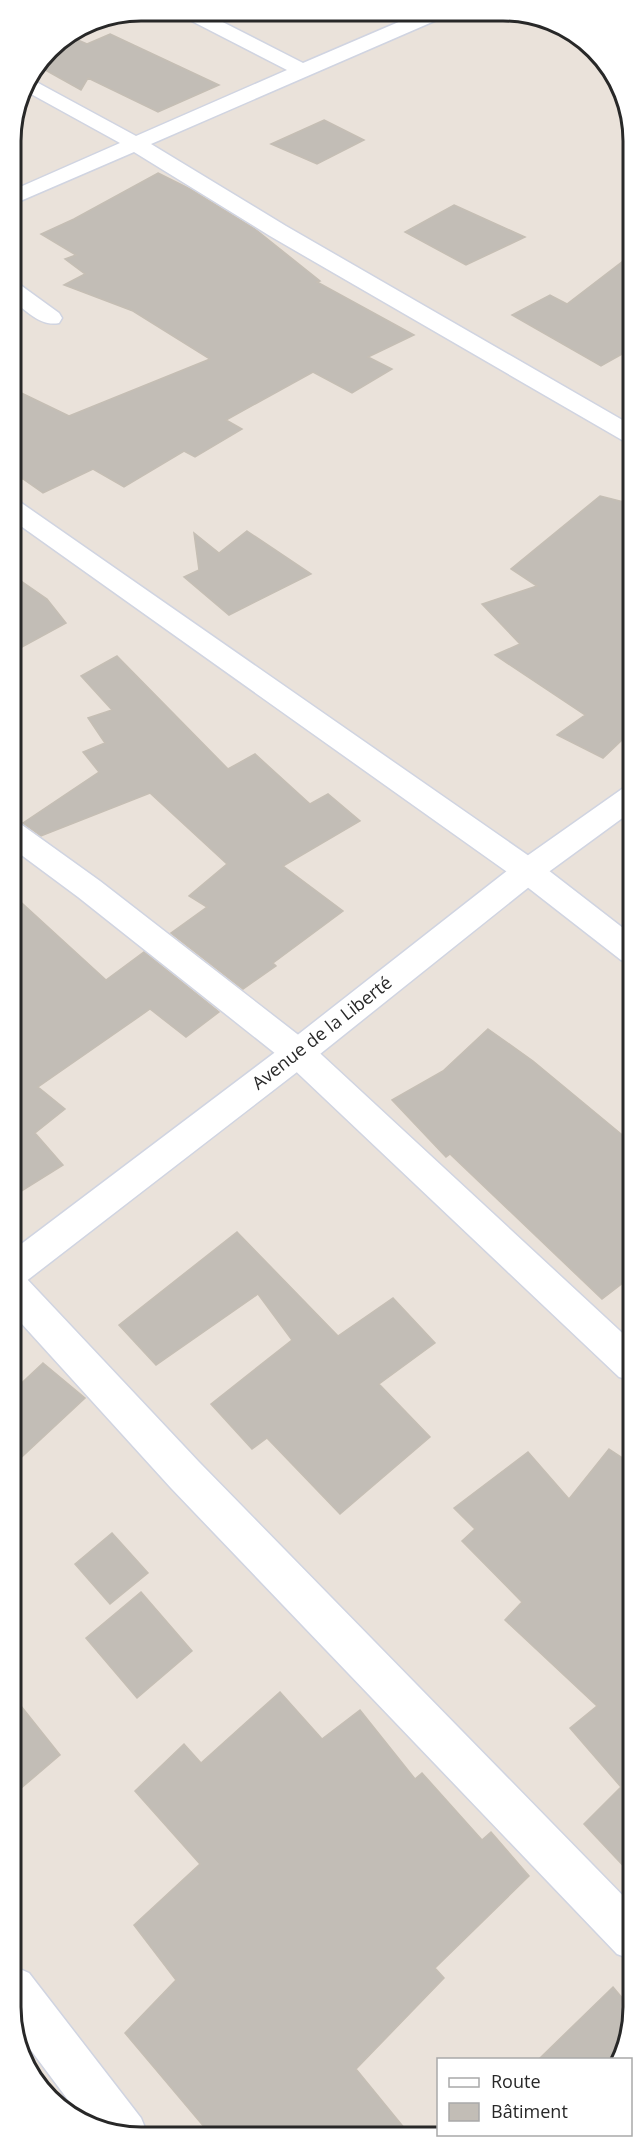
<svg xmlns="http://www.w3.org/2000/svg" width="644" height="2148" font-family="'Open Sans',sans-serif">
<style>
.building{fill:#c2bdb6;stroke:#c5beb4;stroke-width:1.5}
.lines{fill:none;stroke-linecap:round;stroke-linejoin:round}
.street-casing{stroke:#d0d4e1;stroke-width:3}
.secondary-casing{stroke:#d0d4e1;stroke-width:3}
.street{fill:#fff;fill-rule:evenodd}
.secondary{fill:#fff;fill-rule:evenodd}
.labels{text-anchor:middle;stroke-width:6;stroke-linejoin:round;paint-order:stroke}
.street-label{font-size:18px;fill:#282828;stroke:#fff}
.rim{fill:none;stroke:#282828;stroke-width:3}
</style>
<rect width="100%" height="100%" fill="#eae2da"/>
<path class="building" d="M 110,34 L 219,85 L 158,112 L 88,78 L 81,90 L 38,66 L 49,49 L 69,36 L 87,44 Z
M 324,120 L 364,140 L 317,164 L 271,144 Z
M 158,173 L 190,189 L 255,229 L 320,281 L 317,282 L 414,335 L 368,357 L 392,369 L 352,393 L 313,372 L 226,420 L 242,429 L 195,457 L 184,451 L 124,487 L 93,469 L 43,493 L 23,479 L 11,479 L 11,388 L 69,416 L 210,359 L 133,311 L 64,285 L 85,274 L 65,259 L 76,255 L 41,234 L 74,219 Z
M 454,205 L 525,237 L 466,265 L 405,232 Z
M 631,255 L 631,349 L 601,366 L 512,315 L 550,295 L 567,304 Z
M 600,496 L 632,504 L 632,747 L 622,740 L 603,758 L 557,735 L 585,715 L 495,655 L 520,644 L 482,604 L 537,586 L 511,569 Z
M 247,531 L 311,574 L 229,615 L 184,577 L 199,570 L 194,533 L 219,553 Z
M 11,574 L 47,599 L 66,623 L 11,653 Z
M 117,656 L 228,769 L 255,754 L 310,804 L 328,794 L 360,821 L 283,866 L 343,911 L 273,963 L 276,966 L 243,989 L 171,933 L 207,907 L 189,896 L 227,864 L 150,793 L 41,836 L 23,823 L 99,772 L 83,752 L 105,743 L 88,718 L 112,710 L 81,676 Z
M 12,894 L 106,980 L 144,952 L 219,1012 L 186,1037 L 150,1009 L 38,1087 L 65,1109 L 35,1133 L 63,1165 L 12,1197 Z
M 488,1029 L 533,1061 L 632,1143 L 632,1276 L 602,1299 L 450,1154 L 446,1157 L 392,1100 L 443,1071 Z
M 237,1232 L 338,1336 L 393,1298 L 435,1343 L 379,1384 L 430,1437 L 340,1514 L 267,1438 L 252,1449 L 211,1404 L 292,1340 L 258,1294 L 156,1365 L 119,1325 Z
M 43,1363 L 85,1398 L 12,1466 L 12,1392 Z
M 609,1449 L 633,1465 L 633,1876 L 584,1824 L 621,1787 L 570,1728 L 597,1706 L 505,1620 L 522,1602 L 462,1541 L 475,1529 L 454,1508 L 528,1452 L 569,1499 Z
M 112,1533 L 148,1573 L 110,1604 L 75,1564 Z
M 141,1592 L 192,1651 L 137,1698 L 86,1638 Z
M 280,1692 L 322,1739 L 360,1710 L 415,1779 L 422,1773 L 482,1840 L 491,1832 L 529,1876 L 435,1968 L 444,1978 L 356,2069 L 410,2135 L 211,2135 L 125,2033 L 176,1980 L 134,1925 L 200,1864 L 135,1791 L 184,1744 L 201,1763 Z
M 13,1696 L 60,1755 L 13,1795 Z
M 613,1987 L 633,2011 L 615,2060 L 538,2060 Z"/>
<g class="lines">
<g class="street-casing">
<path id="street" d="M 178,11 L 201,11 L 303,63 L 422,12 L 448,13 L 446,16 L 151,144 L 286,226 L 631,425 L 631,442 L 622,440 L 270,236 L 134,152 L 11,205 L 11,191 L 120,143 L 22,89 L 29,78 L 136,136 L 287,70 L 180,15 Z
M 11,282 L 19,284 L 59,313 L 62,318 L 59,323 C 41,327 25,310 11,299 Z
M 11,499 L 20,502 L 539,863 L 632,935 L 632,964 L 621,960 L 517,879 L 11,519 Z
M 12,822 L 22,825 L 100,881 L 310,1044 L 632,1342 L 633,1381 L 619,1377 L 286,1062 L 78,897 L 12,848 Z
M 12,1272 L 25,1277 L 199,1462 L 633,1906 L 633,1960 L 617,1954 L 171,1488 L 12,1313 Z
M 13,1966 L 29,1973 L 141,2118 L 148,2135 L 116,2135 L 80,2116 L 13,2026 Z"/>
</g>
<g class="secondary-casing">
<path id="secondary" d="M 632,786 L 632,811 L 539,879 L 310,1062 L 25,1282 L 12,1286 L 12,1251 L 286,1044 L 517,863 L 622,789 Z"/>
</g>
<use href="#street" class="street"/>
<use href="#secondary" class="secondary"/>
</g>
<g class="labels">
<g class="street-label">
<text transform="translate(322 1033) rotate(-38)" y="6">Avenue de la Liberté</text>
</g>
</g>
<path d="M0 0H644V2148H0ZM141 21H503A120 120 0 0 1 623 141V2007A120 120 0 0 1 503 2127H141A120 120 0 0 1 21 2007V141A120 120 0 0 1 141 21Z" fill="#fff" fill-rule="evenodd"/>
<path class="rim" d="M141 21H503A120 120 0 0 1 623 141V2007A120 120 0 0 1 503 2127H141A120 120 0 0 1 21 2007V141A120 120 0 0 1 141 21Z"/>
<rect x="437" y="2058" width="195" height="78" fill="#ffffff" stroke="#a9a9a9" stroke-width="1.5"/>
<rect x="449" y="2078" width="30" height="9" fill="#ffffff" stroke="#a9a9a9" stroke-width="1.5"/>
<text x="491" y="2088" font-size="18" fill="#282828">Route</text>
<rect x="449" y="2103" width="30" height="18" fill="#c2bdb6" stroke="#a9a9a9" stroke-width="1.5"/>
<text x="491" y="2118" font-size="18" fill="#282828">Bâtiment</text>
</svg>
